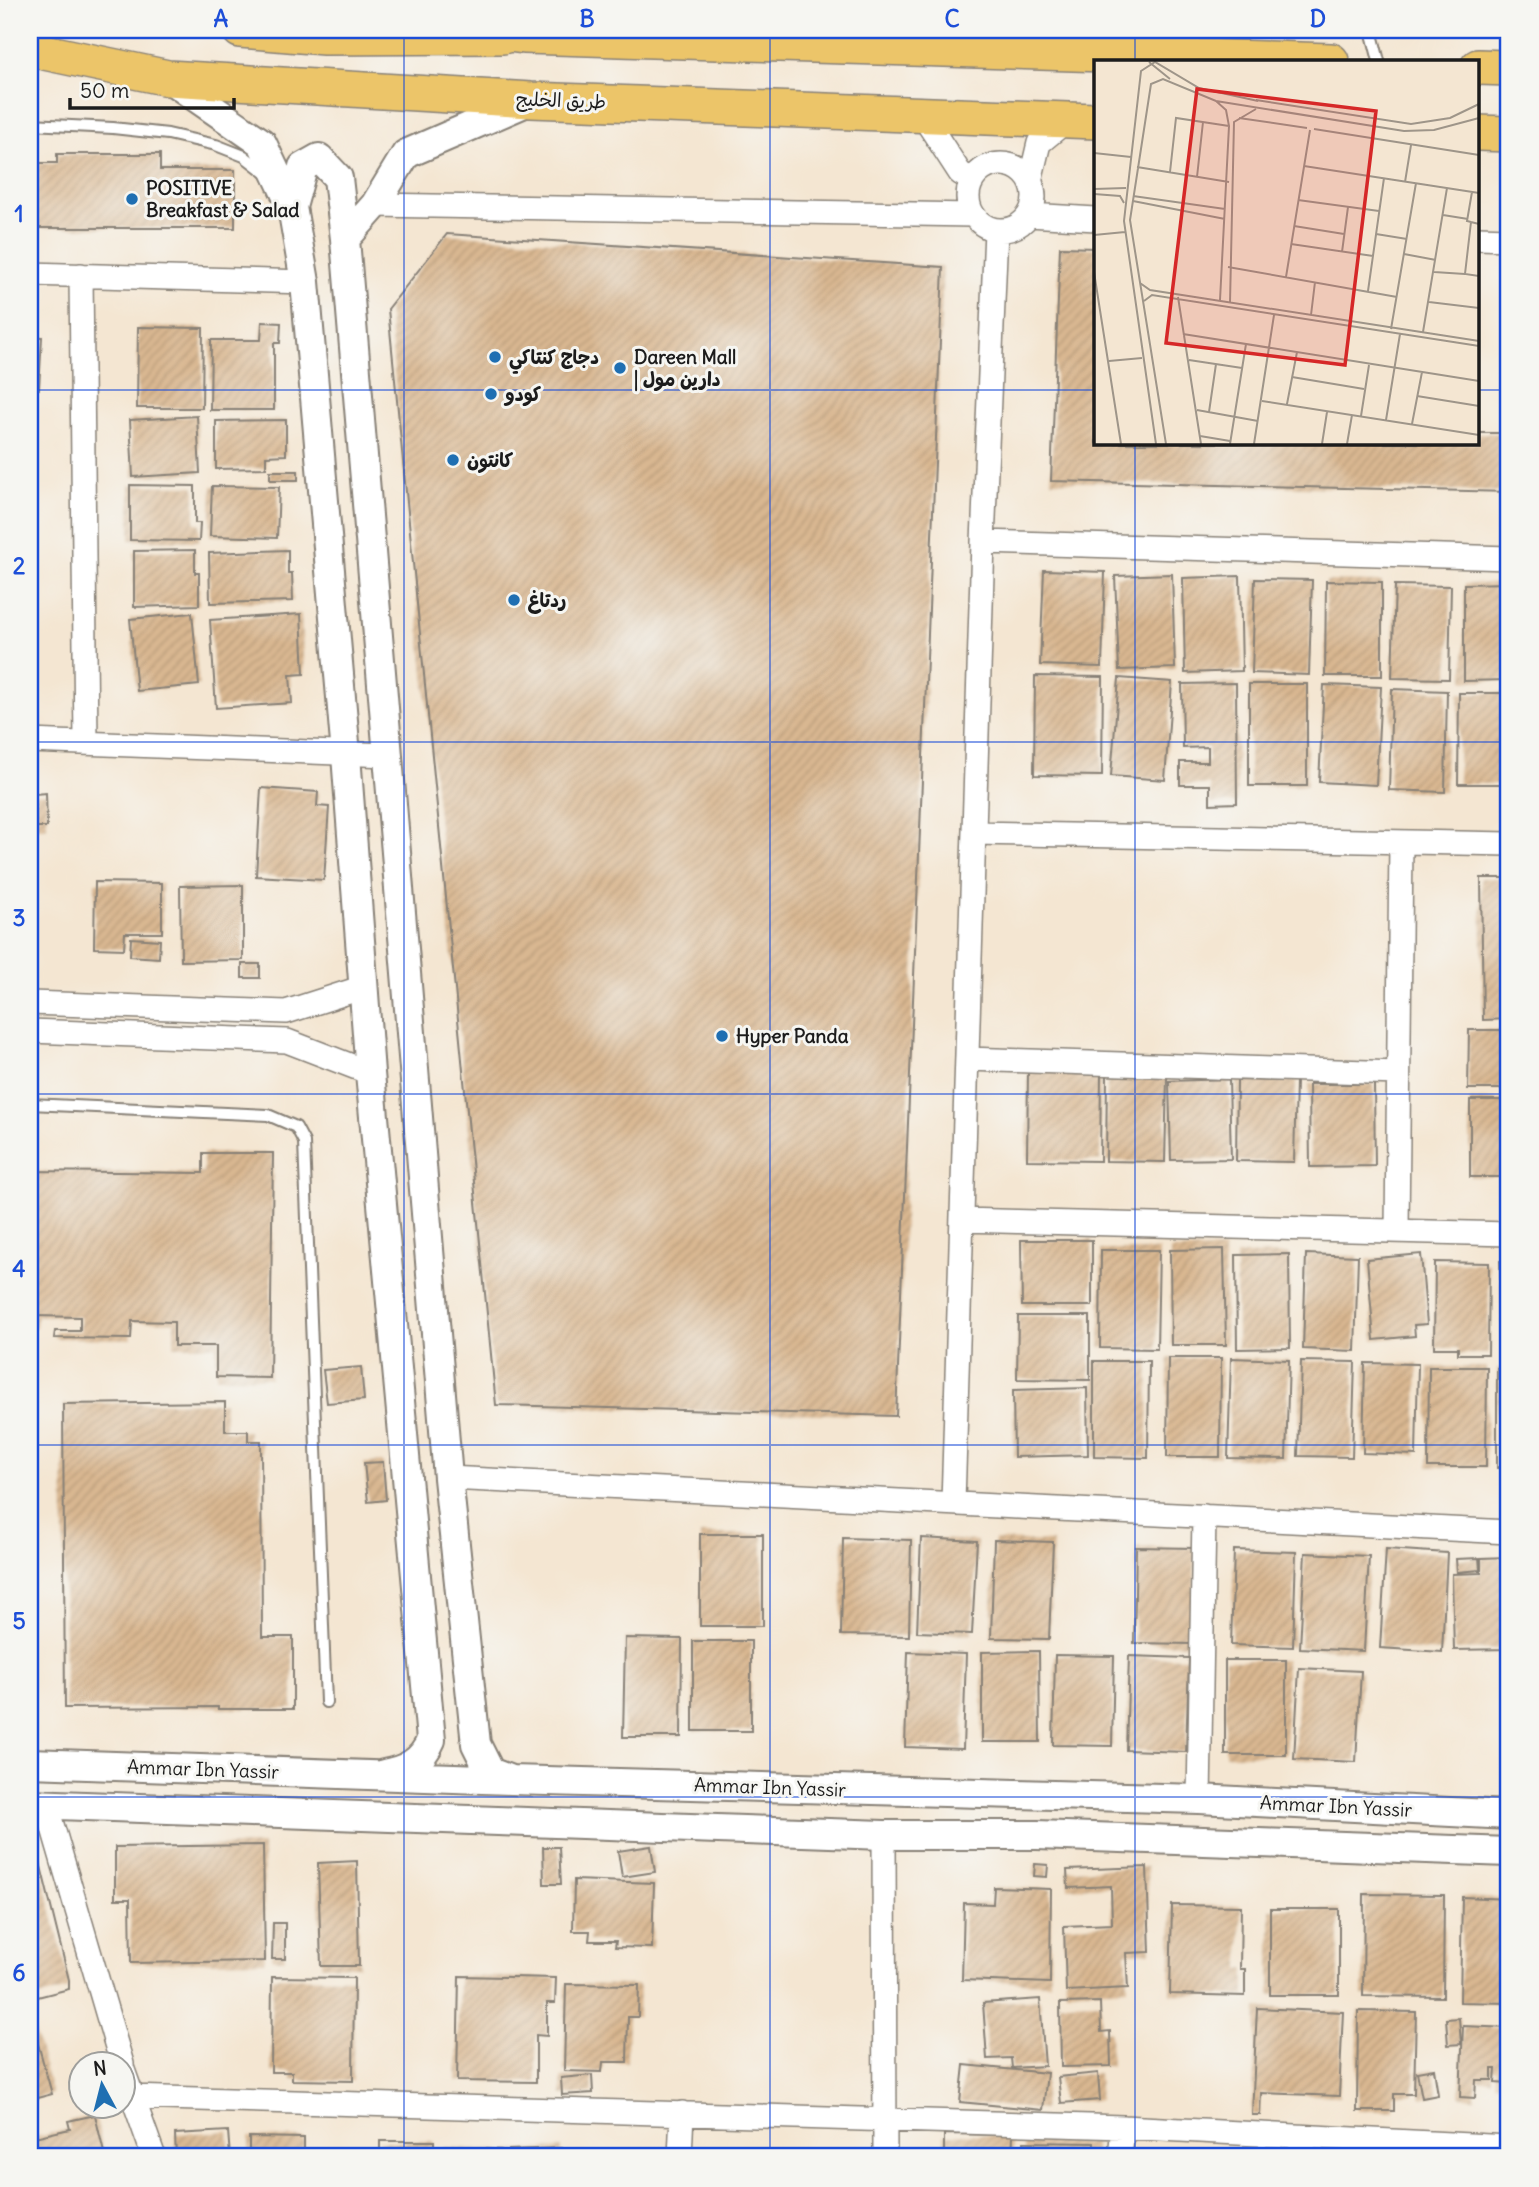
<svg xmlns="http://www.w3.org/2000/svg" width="1539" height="2187" font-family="Delius,'Playpen Sans Arabic',sans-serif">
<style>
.building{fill:url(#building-hatch)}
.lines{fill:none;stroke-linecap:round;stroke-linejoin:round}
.service-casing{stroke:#888177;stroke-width:14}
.minor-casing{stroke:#888177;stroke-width:26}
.tertiary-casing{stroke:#888177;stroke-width:32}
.primary-casing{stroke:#888177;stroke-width:38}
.service{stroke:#fff;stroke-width:10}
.minor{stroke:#fff;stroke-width:23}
.tertiary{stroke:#fff;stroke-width:28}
.primary{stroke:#ecc569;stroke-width:35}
.grid{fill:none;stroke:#1d4ed8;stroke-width:2;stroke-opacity:0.55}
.poi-dot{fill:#1f6fb2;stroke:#f6f6f2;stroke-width:2.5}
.labels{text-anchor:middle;stroke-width:6;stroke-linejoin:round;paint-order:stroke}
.street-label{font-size:19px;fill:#1c1c1c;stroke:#f6f6f2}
.poi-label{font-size:19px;font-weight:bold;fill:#1c1c1c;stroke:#f6f6f2;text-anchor:start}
.inset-road{fill:none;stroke:#9e9589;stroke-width:2}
.view{fill:#d62828;fill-opacity:0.15;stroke:#d62828;stroke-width:3.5}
.inset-edge{fill:none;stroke:#1c1c1c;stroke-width:3.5}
.neatline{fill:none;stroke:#1d4ed8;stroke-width:2.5}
.grid-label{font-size:23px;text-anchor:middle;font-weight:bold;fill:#1d4ed8}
</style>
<defs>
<pattern id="building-hatch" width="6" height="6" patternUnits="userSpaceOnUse" patternTransform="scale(1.75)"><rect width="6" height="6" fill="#d9b791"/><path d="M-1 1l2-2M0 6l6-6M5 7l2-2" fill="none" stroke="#ba9d7c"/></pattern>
</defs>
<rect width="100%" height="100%" fill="#f6f6f2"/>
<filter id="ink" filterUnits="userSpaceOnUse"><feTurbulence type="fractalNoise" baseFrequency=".0143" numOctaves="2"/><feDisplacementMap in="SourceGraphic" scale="14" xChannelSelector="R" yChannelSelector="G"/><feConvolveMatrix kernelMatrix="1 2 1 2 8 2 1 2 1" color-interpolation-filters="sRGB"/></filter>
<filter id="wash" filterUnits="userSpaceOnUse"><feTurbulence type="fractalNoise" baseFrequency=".00686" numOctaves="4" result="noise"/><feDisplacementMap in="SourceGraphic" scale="28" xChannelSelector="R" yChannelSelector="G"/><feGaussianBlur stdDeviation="1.57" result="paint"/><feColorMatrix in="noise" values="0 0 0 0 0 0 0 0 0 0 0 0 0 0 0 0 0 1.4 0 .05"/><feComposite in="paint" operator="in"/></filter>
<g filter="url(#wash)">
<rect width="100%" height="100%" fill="#f4e6d2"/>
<g id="blocks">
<path class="building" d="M 30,149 L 38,149 L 38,163 L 57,163 L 57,154 L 160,154 L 160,170 L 235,170 L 235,228 L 30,228 Z
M 447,234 L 943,267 L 896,1416 L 496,1405 L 388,309 Z
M 1060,247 L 1096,248 L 1096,443 L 1478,443 L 1478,433 L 1509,433 L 1509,492 L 1051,481 Z
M 262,322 L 281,323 L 280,343 L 274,343 L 274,410 L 210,410 L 211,340 L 261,340 Z
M 138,327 L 203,328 L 202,408 L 137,408 Z
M 30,336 L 42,337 L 39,389 L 30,389 Z
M 197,416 L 200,473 L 133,477 L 130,420 Z
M 286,420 L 286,455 L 266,456 L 266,468 L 216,469 L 216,421 Z
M 270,471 L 298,471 L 298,480 L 270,480 Z
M 130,485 L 195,486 L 195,523 L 200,523 L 199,541 L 130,540 Z
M 212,486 L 279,487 L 277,538 L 210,536 Z
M 195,550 L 195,573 L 199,573 L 199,605 L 134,607 L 134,551 Z
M 288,550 L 288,573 L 292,573 L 293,601 L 210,603 L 209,553 Z
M 1044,570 L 1105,572 L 1102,667 L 1040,665 Z
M 1172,574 L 1175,668 L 1119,670 L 1115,576 Z
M 1240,576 L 1242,671 L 1185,673 L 1183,578 Z
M 1255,579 L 1312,580 L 1309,675 L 1252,673 Z
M 1326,581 L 1382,582 L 1382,676 L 1325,676 Z
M 1509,583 L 1509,680 L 1464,681 L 1464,584 Z
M 1395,585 L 1451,586 L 1449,679 L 1392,678 Z
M 192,613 L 199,685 L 137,691 L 130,619 Z
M 301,614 L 304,674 L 290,675 L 292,703 L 216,708 L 210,620 Z
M 1035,676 L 1103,677 L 1102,776 L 1034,775 Z
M 1119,678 L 1172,682 L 1165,780 L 1111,776 Z
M 1236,683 L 1237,803 L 1210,804 L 1210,785 L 1180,785 L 1180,762 L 1208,762 L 1208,747 L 1183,748 L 1182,684 Z
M 1249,684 L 1307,684 L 1307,786 L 1249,786 Z
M 1324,685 L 1381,687 L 1376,785 L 1319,782 Z
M 1392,689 L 1447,691 L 1445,792 L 1389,790 Z
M 1459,693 L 1509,693 L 1509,784 L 1458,784 Z
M 261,788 L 318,792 L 317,806 L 329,807 L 324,880 L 256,876 Z
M 46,793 L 47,827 L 36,827 L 34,794 Z
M 1481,878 L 1509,878 L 1509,1019 L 1483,1020 Z
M 95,882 L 162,883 L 162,933 L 125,933 L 124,949 L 94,948 Z
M 243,885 L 243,960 L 181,961 L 180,886 Z
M 131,938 L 160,940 L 159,958 L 130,956 Z
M 242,964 L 260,964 L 260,978 L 242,978 Z
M 1469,1030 L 1509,1030 L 1509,1089 L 1468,1089 Z
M 1028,1070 L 1101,1071 L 1100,1161 L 1027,1160 Z
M 1107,1075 L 1167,1076 L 1165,1162 L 1106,1161 Z
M 1229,1079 L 1231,1159 L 1171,1160 L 1169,1081 Z
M 1237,1080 L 1296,1081 L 1294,1162 L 1236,1161 Z
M 1309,1084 L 1374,1084 L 1375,1166 L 1310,1167 Z
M 1470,1100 L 1509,1100 L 1509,1177 L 1470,1177 Z
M 203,1153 L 273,1153 L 270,1378 L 216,1377 L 216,1346 L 174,1346 L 174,1322 L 132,1321 L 131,1339 L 54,1338 L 55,1331 L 80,1331 L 80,1317 L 37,1316 L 36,1329 L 30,1328 L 30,1171 L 203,1173 Z
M 1021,1240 L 1092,1240 L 1092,1306 L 1022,1306 Z
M 1224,1249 L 1226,1345 L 1171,1345 L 1170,1250 Z
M 1101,1250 L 1159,1250 L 1157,1349 L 1100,1348 Z
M 1289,1254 L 1290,1348 L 1237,1349 L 1236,1255 Z
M 1306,1254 L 1358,1256 L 1355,1351 L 1303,1349 Z
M 1421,1254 L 1427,1324 L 1414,1325 L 1415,1336 L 1374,1340 L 1367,1259 Z
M 1500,1261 L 1509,1261 L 1509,1356 L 1503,1356 Z
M 1435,1262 L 1489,1263 L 1488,1354 L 1458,1354 L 1458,1348 L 1434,1348 Z
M 1018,1316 L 1090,1316 L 1090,1380 L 1017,1379 Z
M 1168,1358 L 1221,1358 L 1220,1457 L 1167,1457 Z
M 1231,1358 L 1289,1360 L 1286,1459 L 1228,1458 Z
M 1094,1361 L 1149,1361 L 1148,1458 L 1094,1457 Z
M 1301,1361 L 1355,1362 L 1352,1457 L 1298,1456 Z
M 1365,1363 L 1418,1364 L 1416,1455 L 1363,1453 Z
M 361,1367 L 364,1400 L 327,1403 L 323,1370 Z
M 1429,1367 L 1487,1367 L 1486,1467 L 1428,1467 Z
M 1497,1368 L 1509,1368 L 1509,1468 L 1497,1468 Z
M 1087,1388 L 1088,1455 L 1014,1457 L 1013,1390 Z
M 225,1402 L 225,1431 L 248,1431 L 248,1441 L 261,1441 L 262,1637 L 293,1637 L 293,1709 L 218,1709 L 218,1707 L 65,1708 L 63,1404 Z
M 383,1462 L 386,1500 L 368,1502 L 364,1463 Z
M 700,1534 L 763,1534 L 763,1626 L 700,1626 Z
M 843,1538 L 911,1540 L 909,1636 L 841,1635 Z
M 921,1538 L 977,1541 L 972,1634 L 917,1632 Z
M 994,1540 L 1053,1542 L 1049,1639 L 991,1638 Z
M 1136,1547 L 1195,1548 L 1193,1644 L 1134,1643 Z
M 1386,1549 L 1447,1553 L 1442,1652 L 1380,1648 Z
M 1234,1550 L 1296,1552 L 1293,1647 L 1231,1645 Z
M 1305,1553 L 1369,1556 L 1364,1651 L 1300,1648 Z
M 1508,1557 L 1509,1649 L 1454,1650 L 1452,1574 L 1481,1573 L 1481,1558 Z
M 1479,1558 L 1480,1570 L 1457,1572 L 1456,1559 Z
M 625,1638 L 682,1639 L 681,1737 L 623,1737 Z
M 693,1641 L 751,1641 L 751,1731 L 693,1731 Z
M 1039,1651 L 1040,1742 L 982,1742 L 982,1652 Z
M 908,1652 L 966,1654 L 963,1749 L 905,1747 Z
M 1055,1655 L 1114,1656 L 1112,1746 L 1053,1745 Z
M 1129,1656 L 1189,1658 L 1186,1752 L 1126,1750 Z
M 1225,1660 L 1286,1660 L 1286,1755 L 1225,1755 Z
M 1299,1668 L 1361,1671 L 1356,1762 L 1294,1759 Z
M 30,1842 L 35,1842 L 69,1980 L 69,1989 L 30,1999 Z
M 263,1845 L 265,1961 L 131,1963 L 130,1899 L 115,1899 L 115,1847 Z
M 651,1846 L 655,1872 L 622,1877 L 618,1851 Z
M 543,1847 L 559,1847 L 561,1884 L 544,1884 Z
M 357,1861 L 359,1966 L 321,1966 L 318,1863 Z
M 1035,1864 L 1048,1865 L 1047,1877 L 1034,1876 Z
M 1147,1867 L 1150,1952 L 1126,1953 L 1128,1988 L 1066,1991 L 1064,1926 L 1112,1924 L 1111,1886 L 1068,1888 L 1067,1870 Z
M 574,1880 L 654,1883 L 652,1948 L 615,1947 L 616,1941 L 589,1941 L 590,1931 L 573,1931 Z
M 994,1887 L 1051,1889 L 1050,1983 L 962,1980 L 964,1903 L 993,1904 Z
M 1364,1894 L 1444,1895 L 1443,1997 L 1363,1996 Z
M 1462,1897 L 1509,1899 L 1509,2003 L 1460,2002 Z
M 1172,1905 L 1241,1906 L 1240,1969 L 1245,1969 L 1245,1996 L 1170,1994 Z
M 1270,1909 L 1339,1909 L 1339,1995 L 1270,1995 Z
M 273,1923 L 285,1923 L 285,1959 L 272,1959 Z
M 459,1976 L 556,1978 L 555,2003 L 547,2003 L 547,2036 L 536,2035 L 536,2082 L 457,2081 Z
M 272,1977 L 354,1978 L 353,2081 L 292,2080 L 292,2072 L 271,2072 Z
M 566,1984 L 639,1985 L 638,2017 L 628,2017 L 627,2062 L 603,2062 L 602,2072 L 564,2071 Z
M 1040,1999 L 1045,2066 L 1012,2068 L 1011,2058 L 987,2059 L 983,2003 Z
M 1100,2002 L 1101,2032 L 1110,2031 L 1111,2066 L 1061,2067 L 1060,2003 Z
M 1257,2008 L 1343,2012 L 1339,2096 L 1261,2093 L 1260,2115 L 1252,2115 Z
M 1358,2011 L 1416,2012 L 1414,2094 L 1394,2094 L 1394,2111 L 1357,2111 Z
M 30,2015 L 52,2094 L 30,2100 Z
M 1459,2018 L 1461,2044 L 1448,2045 L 1446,2019 Z
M 1463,2026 L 1509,2028 L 1509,2084 L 1495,2083 L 1496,2069 L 1492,2069 L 1492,2080 L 1476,2080 L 1475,2098 L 1460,2097 Z
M 964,2065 L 1047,2073 L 1043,2110 L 960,2102 Z
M 1434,2069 L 1438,2095 L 1422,2098 L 1417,2072 Z
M 1098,2073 L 1100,2100 L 1061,2103 L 1058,2077 Z
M 592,2075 L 593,2093 L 562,2095 L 561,2078 Z
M 95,2115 L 105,2157 L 34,2157 L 30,2138 L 70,2129 L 68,2121 Z
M 228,2131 L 230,2157 L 176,2157 L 175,2134 Z
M 944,2134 L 1013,2135 L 1012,2157 L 944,2157 Z
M 249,2137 L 304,2138 L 304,2157 L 249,2157 Z
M 380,2141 L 434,2141 L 434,2157 L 380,2157 Z
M 1024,2142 L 1094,2143 L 1094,2157 L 1024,2157 Z
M 445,2147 L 501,2150 L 501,2157 L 444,2157 Z
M 562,2148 L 562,2157 L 509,2157 L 509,2150 Z
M 362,2149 L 363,2157 L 313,2157 L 313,2153 Z
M 577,2153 L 629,2154 L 629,2157 L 577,2157 Z"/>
</g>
</g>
<g filter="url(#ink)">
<use href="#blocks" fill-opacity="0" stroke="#888177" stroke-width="2"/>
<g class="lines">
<g class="service-casing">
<path id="service" d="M 1371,30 L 1379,61
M 1187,51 L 1193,30
M 30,124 L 113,128 L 168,134 L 216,145 L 244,156 L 266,173
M 30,1104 L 268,1115 L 296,1127 L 304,1142 L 326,1702"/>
</g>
<g class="minor-casing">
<path id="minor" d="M 921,113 L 960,173 L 972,180
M968 197a33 33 0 1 1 66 0a33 33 0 1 1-66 0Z
M 1030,181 L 1039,143 L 1067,120
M 375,205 L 973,215
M 1029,215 L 1096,219
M 1478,238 L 1509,239
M 30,274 L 305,282
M 81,275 L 86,743
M 983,542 L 1509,558
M 30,741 L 388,755
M 974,833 L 1509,844
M 30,1003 L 286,1012 L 364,987
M 30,1031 L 287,1041 L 370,1073
M 967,1059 L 1398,1073
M 962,1220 L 1509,1234
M 1397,1231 L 1401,842
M 448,1478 L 1509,1532
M 953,1503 L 983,542 L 996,230
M 1199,1799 L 1204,1516
M 46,1804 L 122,2064
M 884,1835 L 885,2157
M 122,2067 L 154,2157
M 131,2097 L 1123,2127 L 1509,2147
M 680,2157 L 682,2113
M 1120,2157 L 1123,2127"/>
</g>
<g class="tertiary-casing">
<path id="tertiary" d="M 168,78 L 262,143 L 292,207 L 305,282 L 346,755 L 370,1073 L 431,1740 C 422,1762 406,1770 384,1774
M 292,207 L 303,167 L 319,158 L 338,178 L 345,239
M 30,1763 L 511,1780 L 1199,1799 L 1509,1815
M 511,1780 L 490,1772 L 476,1744 L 448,1478 L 345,239 L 375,205 L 406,154 L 529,101
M 30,1804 L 884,1835 L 1037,1835 L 1509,1852"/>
</g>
<g class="primary-casing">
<path id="primary" d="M 240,30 L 324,37 L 503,36
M 479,30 L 524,36 L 1331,61
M 30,49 L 168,78 L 531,100 L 1096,121
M 1478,67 L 1509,68
M 1478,133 L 1509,134"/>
</g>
<use href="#service" class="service"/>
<use href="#minor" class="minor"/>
<use href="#tertiary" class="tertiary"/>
<use href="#primary" class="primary"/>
</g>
</g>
<path class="grid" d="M 404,30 L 404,2157M 770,30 L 770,2157M 1135,30 L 1135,61M 30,390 L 1096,390M 1478,390 L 1509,390M 1135,443 L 1135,2157M 30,742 L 1509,742M 30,1094 L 1509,1094M 30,1445 L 1509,1445M 30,1797 L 1509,1797"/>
<g class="poi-dot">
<circle cx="132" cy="199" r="7"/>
<circle cx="495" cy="357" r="7"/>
<circle cx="620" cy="368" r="7"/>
<circle cx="491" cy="394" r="7"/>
<circle cx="453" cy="460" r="7"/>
<circle cx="514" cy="600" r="7"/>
<circle cx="722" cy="1036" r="7"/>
</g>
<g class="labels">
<g class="street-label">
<text transform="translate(561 100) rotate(2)" y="7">طريق الخليج</text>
<text transform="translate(203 1769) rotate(2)" y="7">Ammar Ibn Yassir</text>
<text transform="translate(770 1787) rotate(2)" y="7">Ammar Ibn Yassir</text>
<text transform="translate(1336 1806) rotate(3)" y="7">Ammar Ibn Yassir</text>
</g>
<g class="poi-label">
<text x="146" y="195">POSITIVE<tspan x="146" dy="22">Breakfast &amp; Salad</tspan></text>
<text x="509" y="364">دجاج كنتاكي</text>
<text x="634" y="364">Dareen Mall<tspan x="634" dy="22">| دارين مول</tspan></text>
<text x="505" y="401">كودو</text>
<text x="467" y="467">كانتون</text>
<text x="528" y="607">ردتاغ</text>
<text x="736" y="1043">Hyper Panda</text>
</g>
</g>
<g transform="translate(1094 60)">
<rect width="385" height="385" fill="#f4e6d2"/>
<path class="inset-road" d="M 55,2 L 76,19M 162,40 L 317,64 L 356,58 L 385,44M 122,41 L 132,50 L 135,66 L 126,240M 145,58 L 213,68M 220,69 L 385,95M 0,93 L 37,97M 210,106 L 385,133M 43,107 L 135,122M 76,112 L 82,58 L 135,66M 103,117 L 109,62M 311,122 L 317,85M 0,129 L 32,128M 0,134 L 26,136 L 30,143M 39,136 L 131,149M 204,140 L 285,151M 39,141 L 131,159M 349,155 L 374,159M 377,162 L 373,161 L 378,132M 385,164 L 377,162 L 371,214 L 385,216M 200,166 L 250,174M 282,174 L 313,179M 0,175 L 31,172M 197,184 L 279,196M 248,192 L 254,147M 310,194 L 342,200M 134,207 L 303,237M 0,212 L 27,384M 340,212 L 371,214M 192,217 L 216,70M 46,223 L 56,230 L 385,281M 274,231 L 290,118M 84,237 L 107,384M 50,241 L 58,235 L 385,286M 335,242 L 385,248M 136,243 L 140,62 L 162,49M 217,255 L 221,222M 297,269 L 322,123M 329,272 L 353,128M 89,274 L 385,321M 95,300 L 148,308M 15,301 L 48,298M 198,317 L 270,329M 323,336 L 385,346M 168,341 L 385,375M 193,344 L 203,292M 103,350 L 164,361M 115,352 L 122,304M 267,356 L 275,305M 292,360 L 306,274M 318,364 L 328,312M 106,376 L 136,381M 62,384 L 30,161 L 47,11 L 61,2 L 105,28 L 164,41M 72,384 L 36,160 L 57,24 L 69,19 L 122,41 L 310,71 L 340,70 L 385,58M 136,384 L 152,284M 160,384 L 180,255M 228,384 L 233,352M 253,384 L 258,355"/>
<path class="view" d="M 103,29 L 282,51 L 251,305 L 72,283 Z"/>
<rect width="385" height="385" class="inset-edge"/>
</g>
<rect width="1539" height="2187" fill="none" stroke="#f6f6f2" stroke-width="77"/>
<g transform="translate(102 2085) rotate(353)"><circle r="33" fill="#f6f6f2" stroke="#9f9f9c" stroke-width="2"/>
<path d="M0-5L12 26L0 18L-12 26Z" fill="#1f6fb2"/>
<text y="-10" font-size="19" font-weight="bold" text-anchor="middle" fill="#1c1c1c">N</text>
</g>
<path d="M70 98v10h164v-10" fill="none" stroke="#1c1c1c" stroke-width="3.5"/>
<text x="80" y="98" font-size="21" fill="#1c1c1c" stroke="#f6f6f2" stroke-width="5" paint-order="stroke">50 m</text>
<rect x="38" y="38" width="1462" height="2110" class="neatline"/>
<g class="grid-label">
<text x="221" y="27">A</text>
<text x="587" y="27">B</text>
<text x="952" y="27">C</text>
<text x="1318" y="27">D</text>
<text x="19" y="222">1</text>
<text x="19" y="574">2</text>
<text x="19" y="926">3</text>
<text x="19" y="1277">4</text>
<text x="19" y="1629">5</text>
<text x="19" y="1981">6</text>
</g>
</svg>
